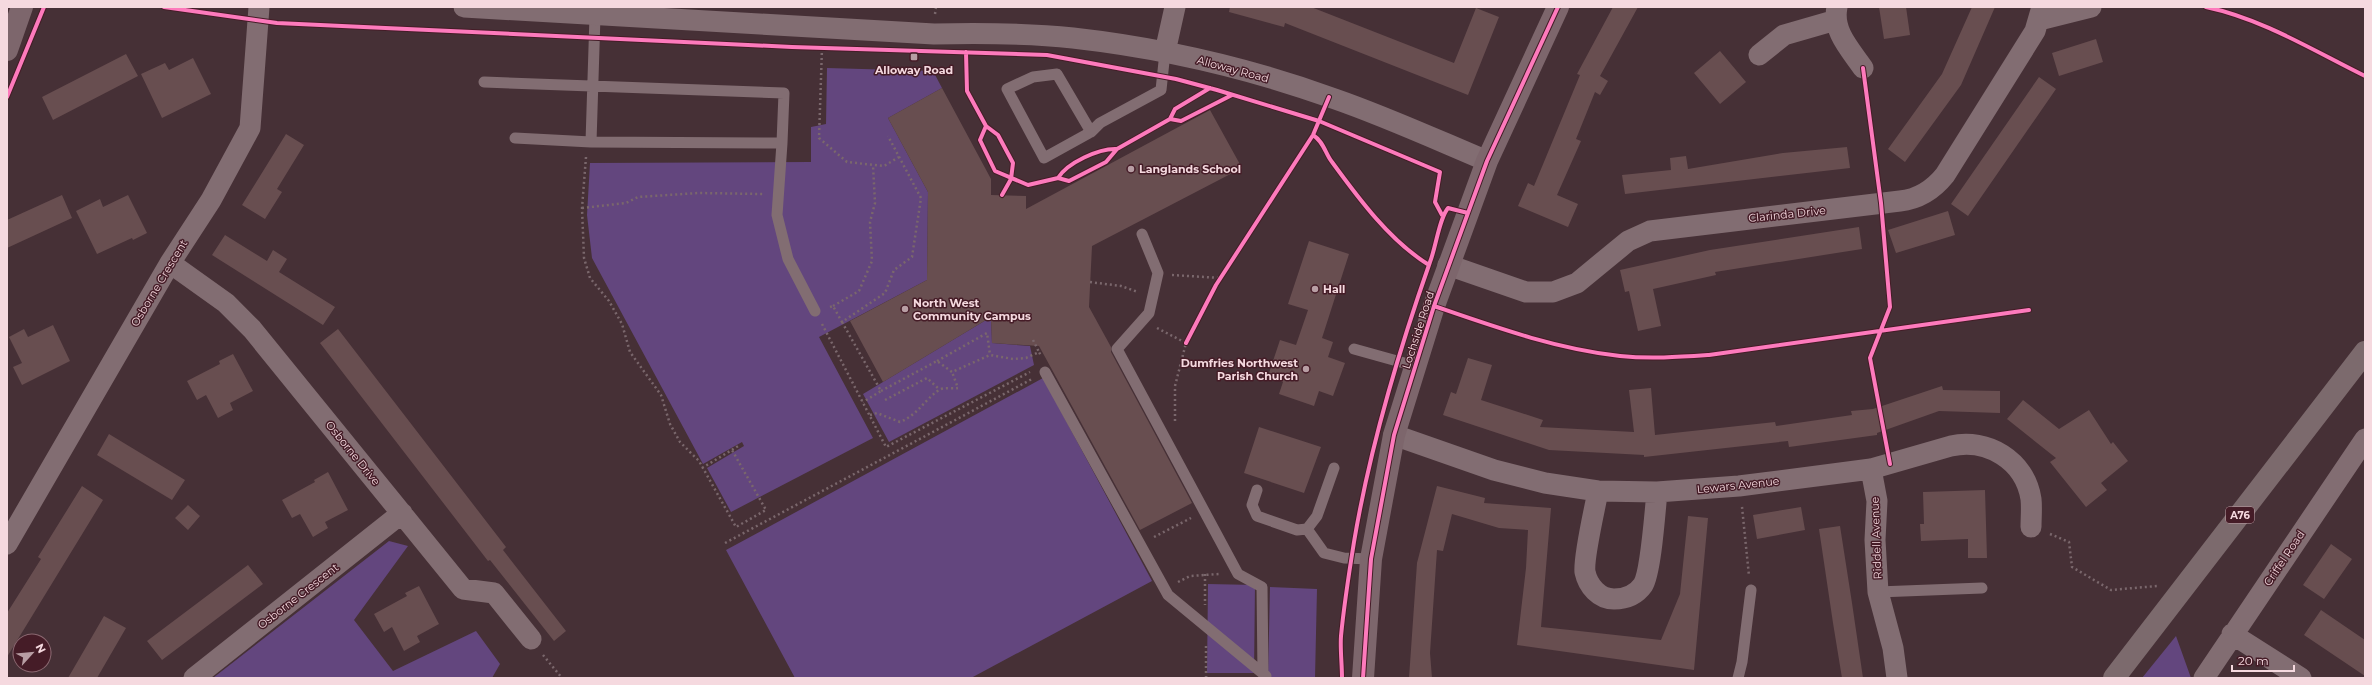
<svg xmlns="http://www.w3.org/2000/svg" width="2372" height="685" font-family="Montserrat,sans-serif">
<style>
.green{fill:#63467e}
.building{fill:#684e50}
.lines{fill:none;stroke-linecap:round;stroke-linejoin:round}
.path{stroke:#7a676c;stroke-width:2.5;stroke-dasharray:2 3;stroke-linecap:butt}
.lane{stroke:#826d72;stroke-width:11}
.street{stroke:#826d72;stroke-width:21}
.secondary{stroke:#7d666c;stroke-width:22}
.highway{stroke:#7c6a6d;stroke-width:22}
.cycleway-casing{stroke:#451c27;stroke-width:6}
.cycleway{stroke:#fd7abc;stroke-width:4}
.poi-dot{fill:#b89ea4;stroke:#451c27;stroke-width:1.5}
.labels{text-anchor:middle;stroke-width:3;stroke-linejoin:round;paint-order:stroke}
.shield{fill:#451c27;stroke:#c0a0a8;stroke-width:1}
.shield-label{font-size:10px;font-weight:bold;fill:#f5d9df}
.street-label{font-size:11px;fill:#f5d9df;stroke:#451c27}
.poi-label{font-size:11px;font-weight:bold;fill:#f5d9df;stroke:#451c27;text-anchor:start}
</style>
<rect width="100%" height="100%" fill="#463036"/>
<path class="green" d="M 827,68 L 933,71 L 942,88 L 888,118 L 928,192 L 927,280 L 819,337 L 873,438 L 731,512 L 707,468 L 744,446 L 742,442 L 703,464 L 592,258 L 587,215 L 590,163 L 811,162 L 811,127 L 826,124 Z
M 991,317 L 992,343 L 1030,346 L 1034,365 L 889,442 L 863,394 Z
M 1043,378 L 1152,581 L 971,678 L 795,678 L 726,550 Z
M 389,541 L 408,546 L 354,620 L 393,671 L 476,631 L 500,664 L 492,678 L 213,678 Z
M 1208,584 L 1255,585 L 1254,673 L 1207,673 Z
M 1270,587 L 1317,589 L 1315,678 L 1268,678 Z
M 2176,636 L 2191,678 L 2142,678 Z"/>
<path class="building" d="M 1230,7 L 1311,7 L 1454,63 L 1476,8 L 1499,17 L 1468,95 L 1285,23 L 1284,27 L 1229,12 Z
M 1613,7 L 1638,7 L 1600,76 L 1608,81 L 1600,95 L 1595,92 L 1576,139 L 1581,141 L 1557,195 L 1578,204 L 1568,227 L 1518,206 L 1528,183 L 1534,186 L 1580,75 L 1577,74 Z
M 1879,7 L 1906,7 L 1910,35 L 1884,39 Z
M 1972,7 L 1995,7 L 1961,85 L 1905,162 L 1888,149 L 1942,74 Z
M 2096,39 L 2103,62 L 2059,76 L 2052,53 Z
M 1720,51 L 1746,82 L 1720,104 L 1694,73 Z
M 126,54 L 138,76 L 53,120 L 42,97 Z
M 193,58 L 211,94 L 162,118 L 141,74 L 165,63 L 169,70 Z
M 2039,77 L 2056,89 L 1968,216 L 1951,204 Z
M 942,88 L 991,179 L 991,195 L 1026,196 L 1026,209 L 1210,110 L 1242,168 L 1092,246 L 1089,307 L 1111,347 L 1111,352 L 1192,503 L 1140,530 L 1039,346 L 992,343 L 991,317 L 883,382 L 850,321 L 927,280 L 928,192 L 888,118 Z
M 286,134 L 304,145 L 277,189 L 282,192 L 265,219 L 242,205 Z
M 1847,147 L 1850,168 L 1625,194 L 1622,175 L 1671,170 L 1670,158 L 1686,156 L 1688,169 L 1783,153 Z
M 62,195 L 72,218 L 7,248 L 7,220 Z
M 128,195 L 147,233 L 133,240 L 132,238 L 97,254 L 76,211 L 100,199 L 103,207 Z
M 1948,211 L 1955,235 L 1896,253 L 1888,230 Z
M 1859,227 L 1862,249 L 1715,272 L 1716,275 L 1653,289 L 1661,326 L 1638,331 L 1629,291 L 1625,292 L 1620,270 L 1710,250 Z
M 225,235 L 267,261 L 273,250 L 287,259 L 279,272 L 335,307 L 323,325 L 212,255 Z
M 1309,241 L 1349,254 L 1322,338 L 1333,342 L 1328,357 L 1345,363 L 1333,396 L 1319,391 L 1314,406 L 1279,394 L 1283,382 L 1268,376 L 1280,340 L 1296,345 L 1308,310 L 1288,304 Z
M 53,325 L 70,361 L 22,385 L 13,367 L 22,363 L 9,337 L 24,329 L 28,337 Z
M 338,329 L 506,547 L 503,550 L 566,631 L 554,641 L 490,560 L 488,561 L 320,343 Z
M 233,354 L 253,391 L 230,403 L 233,410 L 218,418 L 206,395 L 197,400 L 187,381 L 220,364 L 219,361 Z
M 1468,358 L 1492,365 L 1481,400 L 1543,420 L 1540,427 L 1634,432 L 1629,390 L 1651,388 L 1655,435 L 1775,422 L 1776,426 L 1852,415 L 1851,411 L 1873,409 L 1942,386 L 1943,390 L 2000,391 L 2000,413 L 1939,411 L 1877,433 L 1877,435 L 1789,447 L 1788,441 L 1644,457 L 1644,455 L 1549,450 L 1443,415 L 1451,392 L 1456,394 Z
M 2023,400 L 2059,429 L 2089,410 L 2111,444 L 2113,442 L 2128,461 L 2101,483 L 2107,490 L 2086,507 L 2050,462 L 2056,458 L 2007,419 Z
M 1259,427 L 1321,447 L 1304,493 L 1244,473 Z
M 109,434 L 185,480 L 172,500 L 97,455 Z
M 328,472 L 348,510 L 325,522 L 328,528 L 313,537 L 300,514 L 292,518 L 282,500 L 315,482 L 314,480 Z
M 82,486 L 103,500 L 7,657 L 7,613 L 41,559 L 38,557 Z
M 1437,486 L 1485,498 L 1484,503 L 1551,508 L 1541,627 L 1570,630 L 1661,640 L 1680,594 L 1688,516 L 1708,518 L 1694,670 L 1517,645 L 1526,568 L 1528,530 L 1499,528 L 1452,514 L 1443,551 L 1437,550 L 1430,653 L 1432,678 L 1409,678 L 1417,563 Z
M 1985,490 L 1987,558 L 1968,558 L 1968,539 L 1921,541 L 1920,524 L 1924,524 L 1923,492 Z
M 188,505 L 200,516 L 188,530 L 175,518 Z
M 1801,507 L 1805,530 L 1757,539 L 1753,515 Z
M 1840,526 L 1852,603 L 1863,678 L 1842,678 L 1833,623 L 1819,529 Z
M 2331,544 L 2352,559 L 2324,599 L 2303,585 Z
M 248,565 L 263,584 L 162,660 L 147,641 Z
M 419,586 L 439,624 L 417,636 L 420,642 L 404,651 L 392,627 L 384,632 L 374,614 L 407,596 L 405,593 Z
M 2321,610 L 2365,640 L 2365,676 L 2304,635 Z
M 104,616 L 126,628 L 97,678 L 68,678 Z"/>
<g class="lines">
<path class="path" d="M 935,14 L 936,7
M 822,48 L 819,138 L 847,162 L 884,166 L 899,157
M 586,157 L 582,208 L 584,258 L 590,278 L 609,301 L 622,324 L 630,352 L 661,395 L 670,424 L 680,442 L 699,461 L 736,527 L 766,510 L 732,450
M 582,208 L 626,203 L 638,197 L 698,193 L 763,194
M 1172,275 L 1220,278
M 1090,282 L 1121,286 L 1138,292
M 833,306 L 859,291 L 872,261 L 870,222 L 875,203 L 873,165
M 830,307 L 833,306 L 842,322 L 885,293 L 894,270 L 912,257 L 921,198 L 888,136
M 842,322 L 881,391 L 863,402
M 822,324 L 886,447 L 1030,372
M 1157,328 L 1186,343 L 1175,386 L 1175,422
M 1033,340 L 1039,352
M 937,361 L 987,333 L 990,355
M 881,391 L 937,361 L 952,372 L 990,355 L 1013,359 L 1026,358 L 1039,352 L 1041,356
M 885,400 L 927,378 L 939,389
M 870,415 L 877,413 L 900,422 C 919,414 923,401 939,390 C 943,387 952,389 958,388 L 952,372
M 702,468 L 740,445
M 1742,507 L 1749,576
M 2050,534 L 2069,542 L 2072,567 L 2111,590 L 2157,586
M 1154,537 L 1191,518
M 725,543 L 1032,379
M 1205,574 L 1205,605
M 1178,582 L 1190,576 L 1219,574
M 1206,646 L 1206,678
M 543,655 L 562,678
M 1206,678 L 1211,678"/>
<path class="lane" d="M 1057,74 L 1091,132 L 1044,158 L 1007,89 L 1033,77 Z
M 484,82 L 784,93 L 782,143 L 591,142 L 595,16
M 1091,132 L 1100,123 L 1161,90 L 1165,52
M 515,138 L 591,142
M 782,143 L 777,215 L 788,259 L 815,311
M 1142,234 L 1158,273 L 1149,313 L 1117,349 L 1238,574 L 1262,587 L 1263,674
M 1354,349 L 1415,366
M 1045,372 L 1168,595 L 1266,676
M 1257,490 L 1252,505 L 1257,516 L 1297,530 L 1307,529 L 1317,516 L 1334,468
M 1307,529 L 1324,553 L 1344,558 L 1371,559
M 1878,592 L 1982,588
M 1738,678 L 1742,662 L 1751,590"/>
<path class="street" d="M 464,7 L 934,34 C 980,33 1027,33 1073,38 C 1162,48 1252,69 1335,99 C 1387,117 1437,140 1487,161
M 1837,7 C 1832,31 1850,49 1863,68
M 2039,20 L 2091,7
M 1165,52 L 1175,7
M 1759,55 L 1784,35 L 1836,20
M 170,263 L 226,303 L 252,329 L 463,589 L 494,593 L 531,639
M 1448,265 L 1526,292 L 1553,292 L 1577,283 L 1628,241 L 1650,231 L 1900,201 C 1919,199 1933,190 1945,175 L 2035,31 L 2042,7
M 1394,435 L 1494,470 L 1545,483 L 1598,491 L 1657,492 L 1739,486 L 1871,469 L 1951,446 C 1987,438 2025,460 2031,499 C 2032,508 2031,518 2031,527
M 1871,469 L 1877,501 L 1875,540 L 1878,592 L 1893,648 L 1897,678
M 1598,491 C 1595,508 1583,558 1585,572 C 1588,586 1599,599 1614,599 C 1625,599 1636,595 1643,585 C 1651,572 1655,511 1657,492
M 7,544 L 170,263 L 211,200 L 250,128 L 259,7
M 2232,634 L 2301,678
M 194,678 L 402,513
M 2204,678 L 2365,439"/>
<path class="secondary" d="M 7,50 L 22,7
M 1363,678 L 1371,559 L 1394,435 L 1434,306 L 1487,161 L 1558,7"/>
<path class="highway" d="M 2114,678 L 2365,352"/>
<g class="cycleway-casing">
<path id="cycleway" d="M 164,7 L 277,23 L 792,47 L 1047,55 L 1176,79 L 1217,90 L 1319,121 L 1440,172 L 1435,202 L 1442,215
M 2206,7 C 2263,19 2314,51 2365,76
M 966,52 L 967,91 L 986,126 L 980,140 L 995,171 L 1028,185 L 1058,178 L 1069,181 L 1106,162 L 1117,149 L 1170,119 L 1181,121 L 1232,95
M 1863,68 L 1881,203 L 1890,307 L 1870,358 L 1890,464
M 7,97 L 44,7
M 1170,119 L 1175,109 L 1210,88
M 986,126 L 998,135 L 1013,163 L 1011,179 L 1002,195
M 1313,135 C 1324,142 1325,153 1332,162 C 1359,199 1390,241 1429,265
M 1058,178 C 1067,163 1099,148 1117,149
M 1434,306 C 1495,327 1556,349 1620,356 C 1650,359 1679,357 1709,355 L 2029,310
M 1186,343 L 1216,285 L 1313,135 L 1329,97
M 1342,678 C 1342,664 1340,649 1341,636 C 1344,605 1349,573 1354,542 C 1370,447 1398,353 1430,262 C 1436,247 1439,219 1448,208 L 1468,213
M 1363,678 L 1371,559 L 1394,435 L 1434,306 L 1487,161 L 1558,7"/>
</g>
<use href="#cycleway" class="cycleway"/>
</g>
<g class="poi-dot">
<rect x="910" y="53" width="8" height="8" rx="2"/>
<circle cx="1131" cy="169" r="4"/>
<circle cx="1315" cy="289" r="4"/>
<circle cx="905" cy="309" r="4"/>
<circle cx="1306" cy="369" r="4"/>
</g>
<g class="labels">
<rect class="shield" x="2226" y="507" width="28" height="16" rx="3"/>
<g class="shield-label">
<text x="2240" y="519">A76</text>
</g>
<g class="street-label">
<text transform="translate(1233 69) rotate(15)" y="4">Alloway Road</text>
<text transform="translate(1787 214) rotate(-6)" y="4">Clarinda Drive</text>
<text transform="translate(159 283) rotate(-59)" y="4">Osborne Crescent</text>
<text transform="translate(1418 330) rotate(-72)" y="4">Lochside Road</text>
<text transform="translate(353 453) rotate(51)" y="4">Osborne Drive</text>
<text transform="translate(1738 485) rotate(-6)" y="4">Lewars Avenue</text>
<text transform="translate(1876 538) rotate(-92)" y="4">Riddell Avenue</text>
<text transform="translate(2284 558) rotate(-56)" y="4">Criffel Road</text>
<text transform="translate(298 596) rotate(-38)" y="4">Osborne Crescent</text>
</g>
<g class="poi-label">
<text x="914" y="74" text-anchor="middle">Alloway Road</text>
<text x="1139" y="173">Langlands School</text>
<text x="1323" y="293">Hall</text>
<text x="913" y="307">North West<tspan x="913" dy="13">Community Campus</tspan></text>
<text x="1298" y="367" text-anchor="end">Dumfries Northwest<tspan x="1298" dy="13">Parish Church</tspan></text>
</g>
</g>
<rect width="2372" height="685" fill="none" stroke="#f5d9df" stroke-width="16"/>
<g transform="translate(32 653) rotate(63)"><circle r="19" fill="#451c27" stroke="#8b6871"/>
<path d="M0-3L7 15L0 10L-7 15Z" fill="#b89ea4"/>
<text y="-6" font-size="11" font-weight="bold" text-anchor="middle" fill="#f5d9df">N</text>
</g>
<path d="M2232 665v6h62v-6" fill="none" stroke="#f5d9df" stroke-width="2"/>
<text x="2238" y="665" font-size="12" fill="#f5d9df" stroke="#451c27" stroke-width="3" paint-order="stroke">20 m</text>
</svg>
